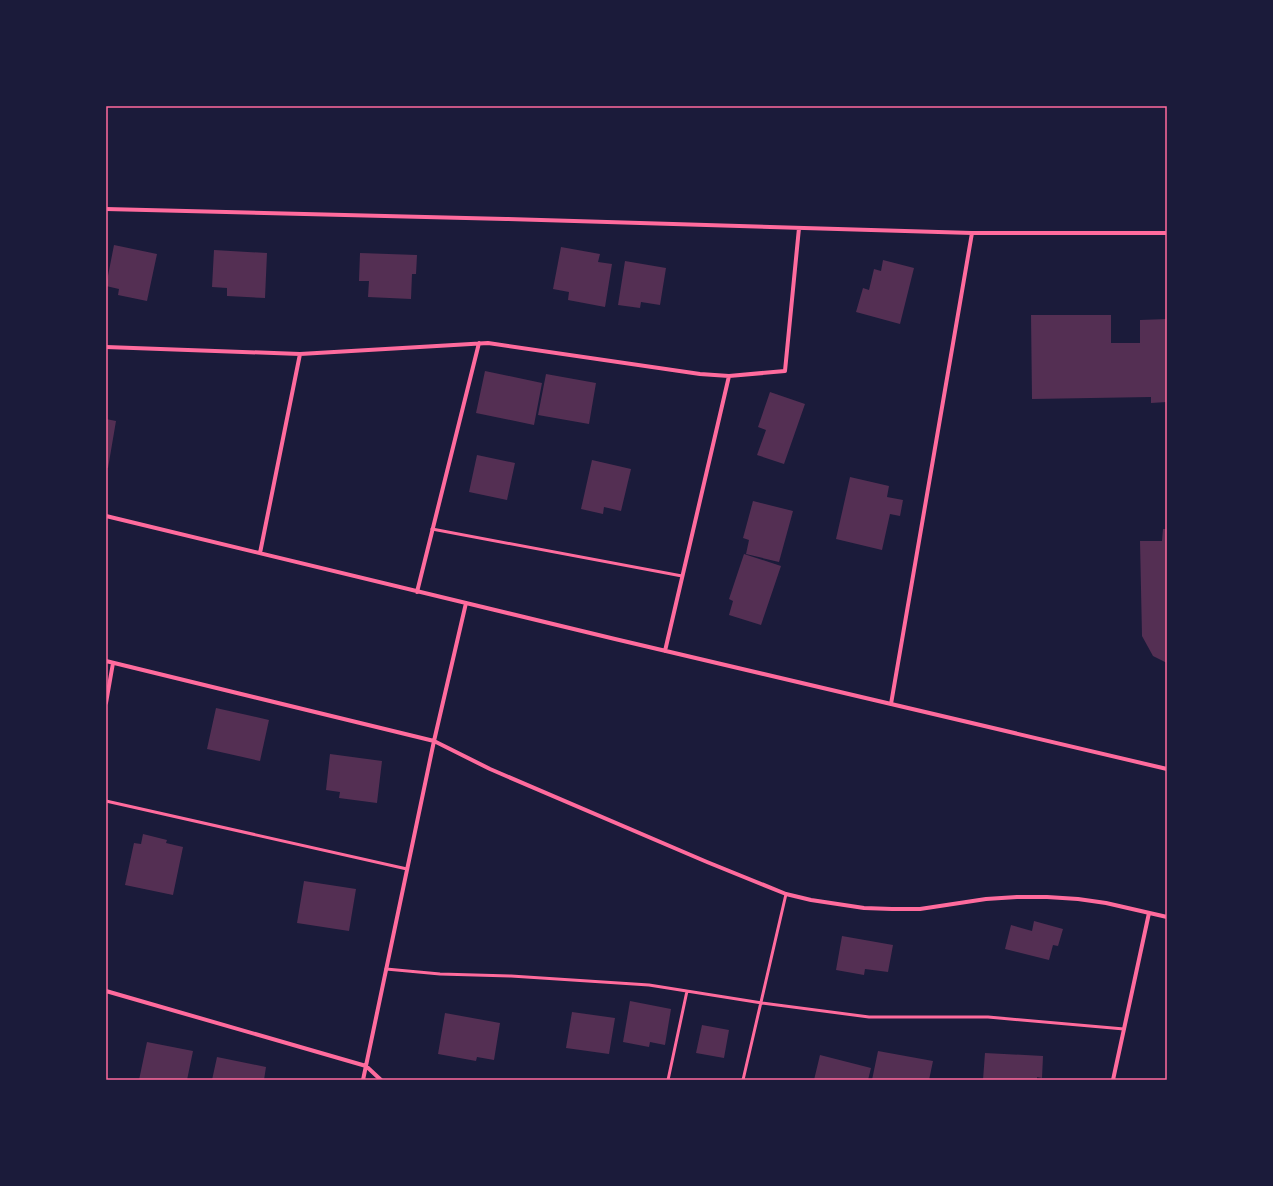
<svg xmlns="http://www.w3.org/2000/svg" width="1273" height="1186" font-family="Jost,sans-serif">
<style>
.building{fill:#542f53}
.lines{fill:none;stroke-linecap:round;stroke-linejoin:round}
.service{stroke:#ff6b9d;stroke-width:3}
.minor{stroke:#ff6b9d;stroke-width:4}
.neatline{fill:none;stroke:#ff6b9d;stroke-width:1.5}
</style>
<rect width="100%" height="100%" fill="#1b1b3a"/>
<path class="building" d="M 114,245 L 157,254 L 147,301 L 118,295 L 119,289 L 106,286 Z
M 561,247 L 600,254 L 598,262 L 612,264 L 605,307 L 568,300 L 569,292 L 553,289 Z
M 214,250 L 267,253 L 265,298 L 227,296 L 227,288 L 212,287 Z
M 360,253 L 417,255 L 416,274 L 412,274 L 411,299 L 368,297 L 369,281 L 359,281 Z
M 883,260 L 914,268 L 900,324 L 856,312 L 863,288 L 869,290 L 874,269 L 881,271 Z
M 625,261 L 666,268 L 660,305 L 641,302 L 640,308 L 618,305 Z
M 1031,315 L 1111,315 L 1111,343 L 1140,343 L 1140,320 L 1167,319 L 1167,402 L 1151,403 L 1151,397 L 1032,399 Z
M 485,371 L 542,383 L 534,425 L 476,413 Z
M 546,374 L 596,383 L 589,424 L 538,415 Z
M 770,392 L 805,404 L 784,464 L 757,455 L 766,430 L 758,427 Z
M 106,419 L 116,421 L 108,468 L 106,468 Z
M 477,455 L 515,463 L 507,500 L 469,492 Z
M 592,460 L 631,469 L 621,511 L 604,507 L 603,514 L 581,509 Z
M 850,477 L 889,486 L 887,497 L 903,500 L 900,516 L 890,514 L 882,550 L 836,539 Z
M 753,501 L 793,511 L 779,562 L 746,554 L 749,540 L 743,538 Z
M 1163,529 L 1167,529 L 1167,663 L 1153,656 L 1142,636 L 1140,541 L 1162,541 Z
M 744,554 L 781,566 L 761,625 L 729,615 L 733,601 L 729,599 Z
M 216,708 L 269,720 L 260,761 L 207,749 Z
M 330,754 L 382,761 L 377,803 L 339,798 L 340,792 L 326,790 Z
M 143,834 L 167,840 L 166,843 L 183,847 L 173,895 L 125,885 L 134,843 L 141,844 Z
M 304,881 L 356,889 L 349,931 L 297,923 Z
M 1034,921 L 1063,929 L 1058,946 L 1053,945 L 1049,960 L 1005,949 L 1011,925 L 1032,931 Z
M 842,936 L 893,945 L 888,972 L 865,969 L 864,975 L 836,970 Z
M 630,1001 L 671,1009 L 665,1045 L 650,1042 L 649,1047 L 623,1042 Z
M 572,1012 L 615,1018 L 609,1054 L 566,1048 Z
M 445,1013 L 500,1023 L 494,1060 L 477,1057 L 476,1061 L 438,1054 Z
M 702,1025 L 729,1030 L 724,1058 L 696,1053 Z
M 147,1042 L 193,1051 L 187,1080 L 139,1080 Z
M 878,1051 L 933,1061 L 929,1080 L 872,1080 Z
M 985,1053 L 1043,1056 L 1042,1078 L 1037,1077 L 1037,1080 L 983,1080 Z
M 820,1055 L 871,1068 L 868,1080 L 814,1080 Z
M 217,1057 L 266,1067 L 264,1080 L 212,1080 Z"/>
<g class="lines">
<path class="service" d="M 432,529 L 682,576
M 106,801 L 407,869
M 386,969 L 440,974 L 511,976 L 649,985 L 762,1003 L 869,1017 L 988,1017 L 1124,1029
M 668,1080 L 687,991
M 743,1080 L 786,894"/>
<path class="minor" d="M 106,209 L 506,219 L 972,233 L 1167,233
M 106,347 L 300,354 L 488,343 L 700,374 L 729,376 L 785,371 L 799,228
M 106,516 L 615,639 L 1167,769
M 260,553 L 300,354
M 417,592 L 479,343
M 665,651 L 729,376
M 106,661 L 434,741 L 490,769 L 707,862 L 786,894 L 811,900 L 864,908 L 892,909 L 920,909 L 986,899 L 1017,897 L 1047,897 L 1078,899 L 1106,903 L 1167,917
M 106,703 L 113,663
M 891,704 L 972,233
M 106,991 L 366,1066 L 381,1080
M 363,1080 L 434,741 L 466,603
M 1113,1080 L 1149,913"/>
</g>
<rect width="1273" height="1186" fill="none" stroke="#1b1b3a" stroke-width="214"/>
<rect x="107" y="107" width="1059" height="972" class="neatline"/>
</svg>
